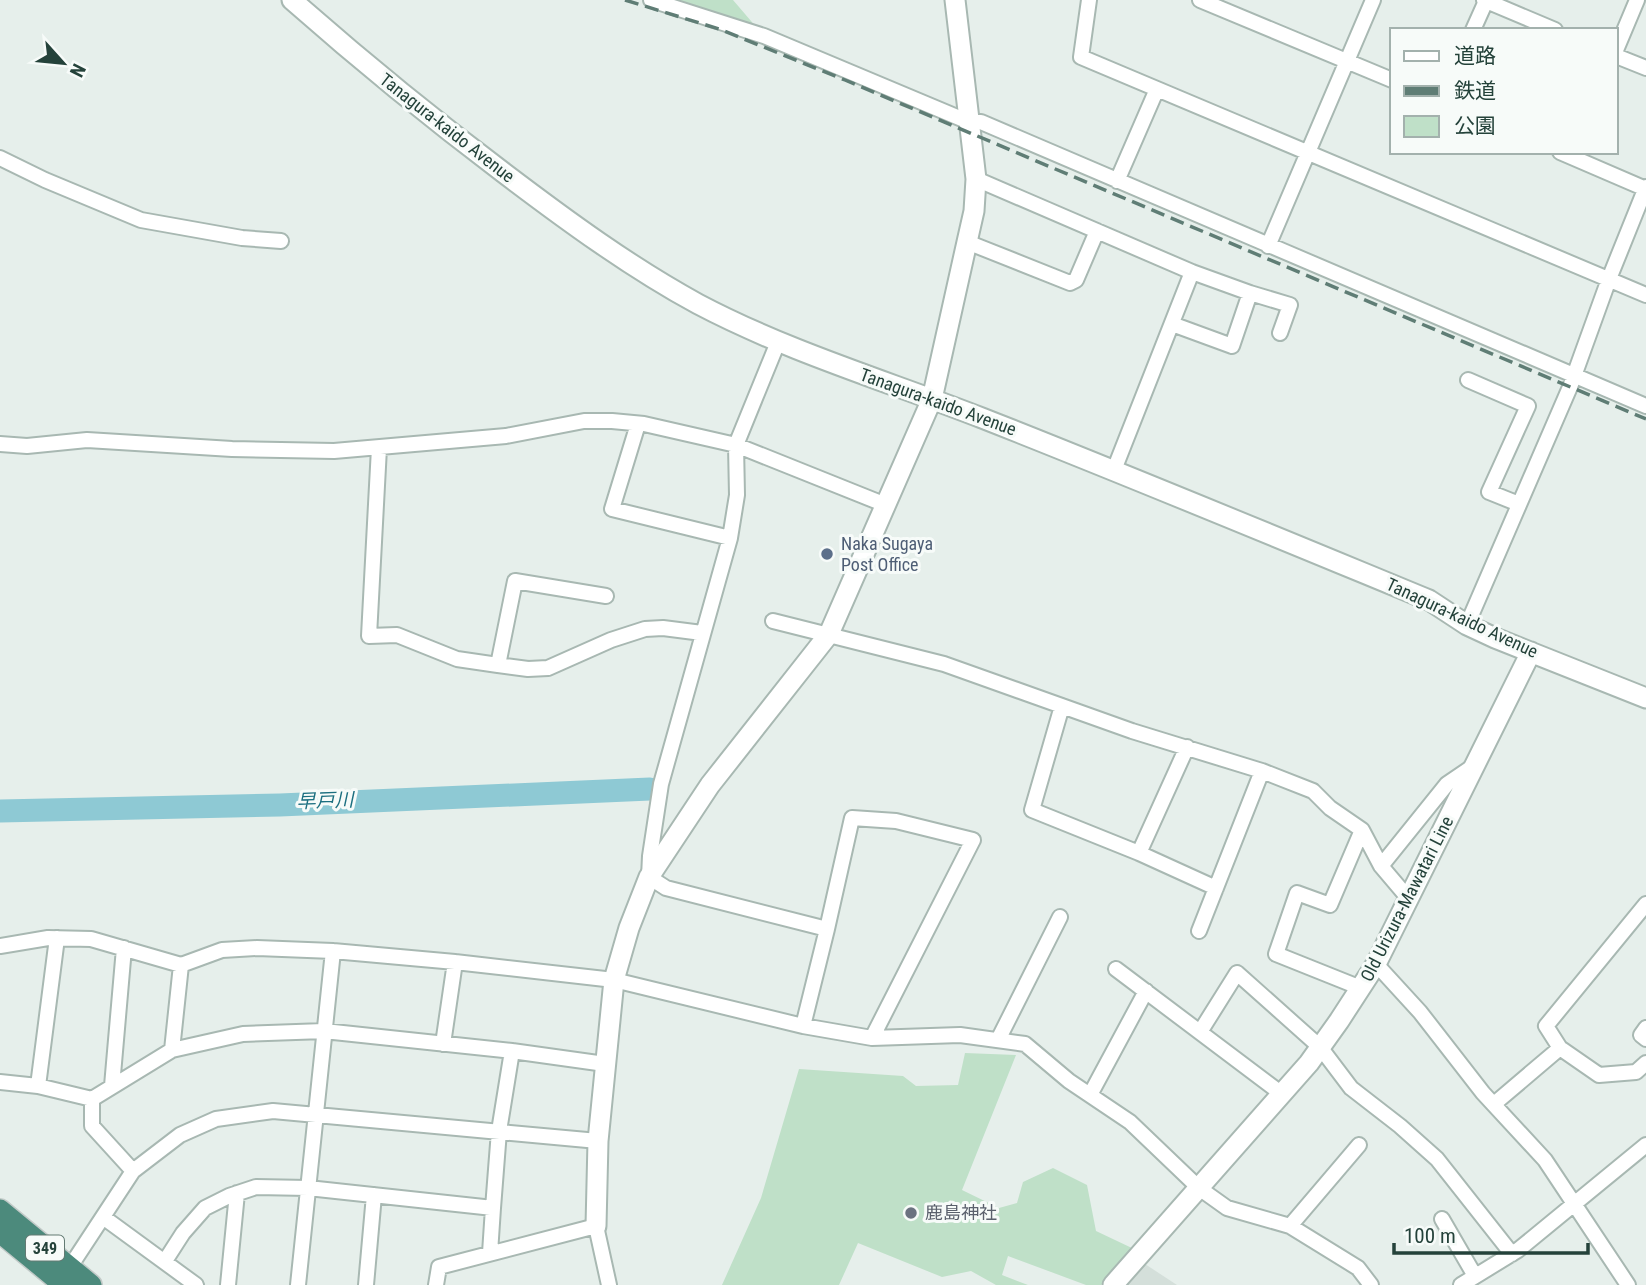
<svg xmlns="http://www.w3.org/2000/svg" width="1646" height="1285" font-family="'Roboto Condensed','Noto Sans JP',sans-serif">
<style>
.built{fill:#d4dfda}
.green{fill:#bfe0c8}
.lines{fill:none;stroke-linecap:round;stroke-linejoin:round}
.river{stroke:#8ec9d4;stroke-width:23}
.minor-casing{stroke:#a8b8b2;stroke-width:18}
.tertiary-casing{stroke:#a8b8b2;stroke-width:23}
.trunk-casing{stroke:#c2cac8;stroke-width:24}
.minor{stroke:#fff;stroke-width:14}
.tertiary{stroke:#fff;stroke-width:19}
.trunk{stroke:#4c8a7c;stroke-width:21}
.rail{stroke:#5f7d75;stroke-width:3.5;stroke-dasharray:14 7;stroke-linecap:butt}
.service-dot{fill:#5c6f8a;stroke:#f7fbf9;stroke-width:2.5}
.worship-dot{fill:#6b7280;stroke:#f7fbf9;stroke-width:2.5}
.labels{text-anchor:middle;stroke-width:6;stroke-linejoin:round;paint-order:stroke}
.shield{fill:#f7fbf9;stroke:#637a73;stroke-width:2}
.shield-label{font-size:16px;font-weight:bold;fill:#24423a}
.street-label{font-size:18px;fill:#24423a;stroke:#f7fbf9}
.service-label{font-size:18px;fill:#4e5e75;stroke:#f7fbf9;text-anchor:start}
.worship-label{font-size:18px;fill:#5b616d;stroke:#f7fbf9;text-anchor:start}
.water-label{font-size:19px;font-style:italic;fill:#1c6f80;stroke:#f7fbf9}
</style>
<rect width="100%" height="100%" fill="#e6efeb"/>
<path class="built" d="M 1145,1264 L 1177,1285 L 1127,1285 Z"/>
<path class="green" d="M 668,0 L 733,0 L 757,28 Z
M 965,1053 L 1016,1055 L 962,1190 L 999,1208 L 1017,1203 L 1023,1182 L 1053,1168 L 1087,1185 L 1096,1231 L 1134,1249 L 1101,1285 L 1086,1285 L 1008,1256 L 1002,1275 L 1028,1285 L 996,1285 L 971,1271 L 942,1277 L 858,1243 L 839,1285 L 722,1285 L 761,1198 L 799,1069 L 903,1076 L 916,1086 L 958,1085 Z"/>
<g class="lines">
<path class="river" d="M 0,811 L 280,805 L 650,789"/>
<g class="minor-casing">
<path id="minor" d="M 651,0 L 764,36 L 969,122 L 981,122 L 1646,406
M 1089,0 L 1081,57 L 1646,295
M 1200,0 L 1392,80
M 1484,0 L 1555,30
M 1473,30 L 1486,1
M 1616,50 L 1637,0
M 1616,56 L 1646,68
M 1560,152 L 1646,189
M 0,158 L 45,180 L 141,220 L 242,238 L 281,241
M 976,179 L 1192,272 L 1250,293 L 1232,346 L 1172,324
M 1117,181 L 1157,89
M 967,242 L 1070,283 L 1076,280 L 1097,231
M 1268,246 L 1373,0
M 1250,293 L 1290,305 L 1280,333
M 778,342 L 736,445 L 737,495 L 730,538 L 661,784 L 650,856 L 649,877 L 666,888 L 827,929 L 803,1026
M 1468,380 L 1528,406 L 1489,492 L 1519,504
M 638,424 L 612,509 L 730,538
M 0,444 L 27,446 L 87,440 L 232,449 L 334,451 L 506,436 L 584,421 L 612,421 L 644,424 L 736,445 L 886,505
M 379,448 L 369,636 L 397,635 L 457,659 L 498,665 L 515,581 L 606,596
M 1114,470 L 1192,272
M 773,621 L 944,664 L 1132,731 L 1262,771
M 1467,625 L 1570,387 L 1609,279 L 1646,187
M 498,665 L 528,669 L 548,668 L 611,640 L 645,629 L 663,628 L 702,633
M 1062,706 L 1032,810 L 1139,853 L 1187,747
M 1139,853 L 1216,888
M 1381,866 L 1447,784 L 1472,767
M 1646,904 L 1546,1026 L 1560,1048 L 1599,1075 L 1636,1072 L 1646,1063
M 827,929 L 852,818 L 896,821 L 973,840 L 872,1038
M 1199,931 L 1262,771 L 1313,791 L 1330,808 L 1362,830 L 1381,866 L 1409,899
M 0,946 L 48,938 L 91,939 L 181,965 L 222,950 L 257,948 L 333,951 L 455,962 L 614,980 L 803,1026 L 872,1038 L 960,1035 L 1025,1044 L 1069,1081 L 1130,1122 L 1199,1188 L 1227,1208 L 1290,1226 L 1358,1268 L 1371,1285
M 1376,964 L 1420,1012 L 1483,1093 L 1545,1160 L 1628,1285
M 1116,969 L 1282,1094
M 1361,988 L 1276,954 L 1297,893 L 1330,905 L 1362,830
M 1646,1028 L 1641,1035 L 1646,1039
M 1200,1032 L 1237,973 L 1320,1047 L 1351,1088 L 1400,1126 L 1437,1159 L 1512,1254
M 998,1040 L 1060,917
M 443,1044 L 455,962
M 512,1051 L 605,1064
M 0,1082 L 38,1086 L 92,1099 L 92,1126 L 133,1171
M 38,1086 L 57,938
M 112,1086 L 124,948
M 1090,1095 L 1146,991
M 92,1099 L 172,1050 L 181,965
M 1494,1104 L 1560,1048
M 103,1217 L 196,1285
M 1442,1219 L 1475,1276
M 1290,1226 L 1359,1145
M 490,1253 L 493,1208
M 165,1261 L 183,1233 L 205,1208 L 229,1196 L 256,1187 L 308,1188 L 493,1208 L 499,1131 L 512,1051 L 324,1031 L 243,1034 L 172,1050
M 66,1273 L 133,1171 L 180,1135 L 216,1119 L 273,1111 L 598,1141
M 228,1285 L 237,1193
M 298,1285 L 333,951
M 366,1285 L 374,1195
M 436,1285 L 439,1267 L 596,1226 L 609,1285
M 1461,1285 L 1518,1250 L 1646,1145"/>
</g>
<g class="tertiary-casing">
<path id="tertiary" d="M 292,0 C 360,60 431,118 504,173 C 566,220 630,267 698,304 C 789,352 887,381 982,418 C 1132,477 1281,539 1429,600 L 1467,625 L 1495,638 L 1646,698
M 596,1226 L 598,1141 L 614,980 L 629,928 L 649,877 L 710,785 L 829,634 L 932,399 L 967,242 L 974,211 L 976,179 L 955,0
M 1113,1285 L 1309,1063 L 1339,1021 L 1376,964 L 1531,652"/>
</g>
<g class="trunk-casing">
<path id="trunk" d="M 0,1210 L 91,1285
M 0,1232 L 64,1285"/>
</g>
<use href="#minor" class="minor"/>
<use href="#tertiary" class="tertiary"/>
<use href="#trunk" class="trunk"/>
<path class="rail" d="M 625,0 L 719,29 L 845,80 L 1646,419"/>
</g>
<circle class="service-dot" cx="827" cy="554" r="7"/>
<circle class="worship-dot" cx="911" cy="1213" r="7"/>
<g class="labels">
<rect class="shield" x="26" y="1235.5" width="38" height="25" rx="5"/>
<g class="shield-label">
<text x="45" y="1254">349</text>
</g>
<g class="street-label">
<text transform="translate(447 128) rotate(38)" y="6">Tanagura-kaido Avenue</text>
<text transform="translate(938 402) rotate(20)" y="6">Tanagura-kaido Avenue</text>
<text transform="translate(1462 618) rotate(25)" y="6">Tanagura-kaido Avenue</text>
<text transform="translate(1407 899) rotate(-63)" y="6">Old Urizura-Mawatari Line</text>
</g>
<g class="service-label">
<text x="841" y="550">Naka Sugaya<tspan x="841" dy="21">Post Office</tspan></text>
</g>
<g class="worship-label">
<text x="925" y="1219">鹿島神社</text>
</g>
<g class="water-label">
<text transform="translate(325 800) rotate(-2)" y="7">早戸川</text>
</g>
</g>
<rect x="1390" y="28" width="228" height="126" fill="#f7fbf9" stroke="#a3b1ad" stroke-width="2"/>
<rect x="1404" y="51" width="35" height="10" fill="#ffffff" stroke="#a3b1ad" stroke-width="2"/>
<text x="1454" y="63" font-size="21" fill="#24423a">道路</text>
<rect x="1404" y="86" width="35" height="10" fill="#5f7d75" stroke="#a3b1ad" stroke-width="2"/>
<text x="1454" y="98" font-size="21" fill="#24423a">鉄道</text>
<rect x="1404" y="116" width="35" height="21" fill="#bfe0c8" stroke="#a3b1ad" stroke-width="2"/>
<text x="1454" y="133" font-size="21" fill="#24423a">公園</text>
<g transform="translate(63 63) rotate(117)" stroke="#f7fbf9" stroke-width="5" paint-order="stroke">
<path d="M0-5L12 26L0 18L-12 26Z" fill="#24423a"/>
<text y="-10" font-size="19" font-weight="bold" text-anchor="middle" fill="#24423a">N</text>
</g>
<path d="M1394 1243v10h194v-10" fill="none" stroke="#24423a" stroke-width="3.5"/>
<text x="1404" y="1243" font-size="21" fill="#24423a" stroke="#f7fbf9" stroke-width="5" paint-order="stroke">100 m</text>
</svg>
